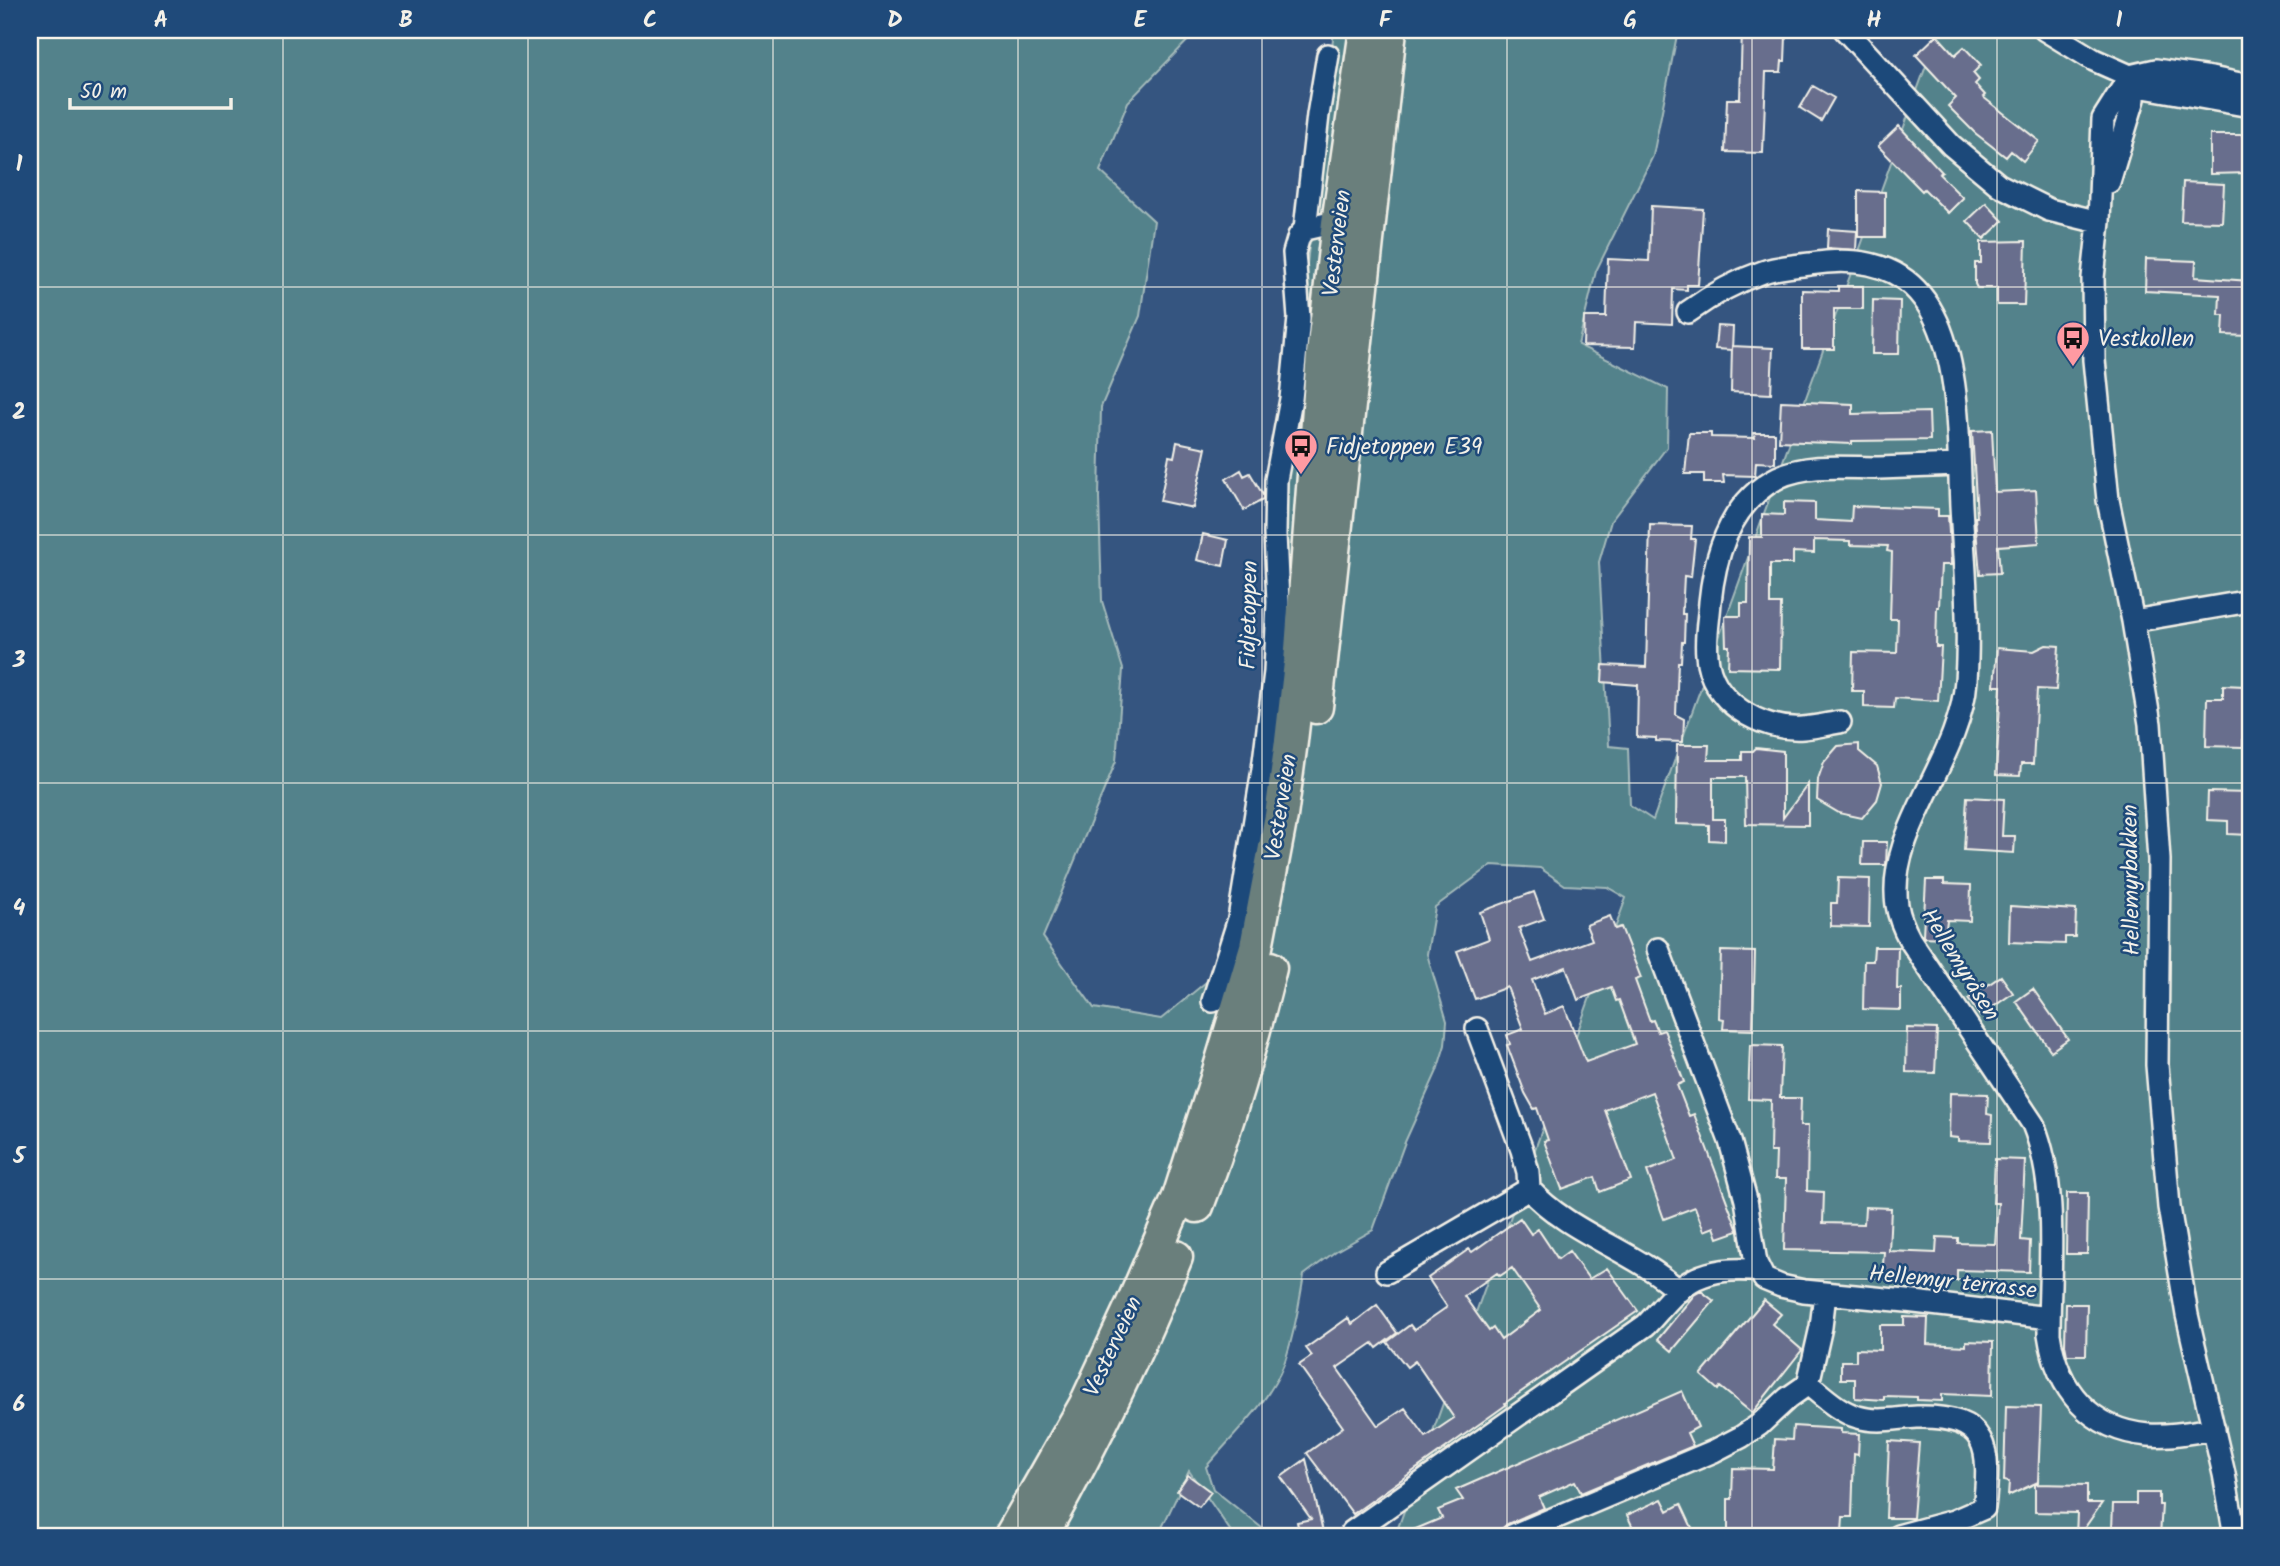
<svg xmlns="http://www.w3.org/2000/svg" width="2280" height="1566" font-family="Kalam,sans-serif">
<style>
.green{fill:#53828b;stroke:#a4baba;stroke-width:2}
.building{fill:#676e8d;stroke:#f4f1e8;stroke-width:2;fill-rule:evenodd}
.lines{fill:none;stroke-linecap:round;stroke-linejoin:round}
.minor-casing{stroke:#f4f1e8;stroke-width:26}
.highway-casing{stroke:#f4f1e8;stroke-width:37}
.minor{stroke:#1f4a7a;stroke-width:21}
.highway{stroke:#6b7f7c;stroke-width:32}
.grid{fill:none;stroke:#f4f1e8;stroke-width:2;stroke-opacity:0.55}
.labels{text-anchor:middle;stroke-width:5;stroke-linejoin:round;paint-order:stroke}
.street-label{font-size:23px;fill:#f4f1e8;stroke:#1f4a7a}
.poi-label{font-size:23px;fill:#f4f1e8;stroke:#1f4a7a;text-anchor:start}
.neatline{fill:none;stroke:#f4f1e8;stroke-width:2.5}
.grid-label{font-size:23px;text-anchor:middle;font-weight:bold;fill:#f4f1e8}
</style>
<rect width="100%" height="100%" fill="#355580"/>
<filter id="ink" filterUnits="userSpaceOnUse"><feTurbulence type="fractalNoise" baseFrequency=".0143" numOctaves="2"/><feDisplacementMap in="SourceGraphic" scale="14" xChannelSelector="R" yChannelSelector="G"/><feConvolveMatrix kernelMatrix="1 2 1 2 8 2 1 2 1" color-interpolation-filters="sRGB"/></filter>
<g filter="url(#ink)">
<path class="green" d="M 30,30 L 1198,30 L 1128,102 L 1100,171 L 1154,221 L 1140,316 L 1101,407 L 1099,498 L 1102,601 L 1123,669 L 1116,761 L 1043,937 L 1094,1008 L 1161,1019 L 1211,978 L 1245,856 L 1264,737 L 1281,488 L 1334,30 L 1678,30 L 1653,156 L 1596,271 L 1578,345 L 1668,389 L 1667,447 L 1611,521 L 1599,562 L 1609,746 L 1628,748 L 1630,805 L 1653,820 L 1939,30 L 2250,30 L 2250,1536 L 1395,1536 L 1626,898 L 1607,887 L 1565,885 L 1540,868 L 1492,865 L 1435,907 L 1427,954 L 1447,1021 L 1445,1045 L 1437,1071 L 1405,1142 L 1373,1230 L 1336,1251 L 1304,1275 C 1299,1305 1294,1335 1284,1364 C 1269,1403 1232,1436 1206,1467 L 1213,1489 L 1272,1536 L 1234,1536 L 1189,1471 L 1158,1536 L 30,1536 Z"/>
<path class="building" d="M 1742,30 L 1783,30 L 1783,36 L 1786,36 L 1785,61 L 1782,61 L 1781,72 L 1766,72 L 1763,153 L 1725,152 L 1727,99 L 1740,99 Z
M 1937,35 L 1955,55 L 1964,47 L 1981,65 L 1973,73 L 1979,80 L 1975,84 L 1985,95 L 1983,97 L 2039,141 L 2023,161 L 2011,151 L 2006,157 L 1975,133 L 1948,106 L 1956,98 L 1916,55 Z
M 1813,86 L 1834,98 L 1821,121 L 1800,108 Z
M 1899,126 L 1942,172 L 1939,174 L 1963,198 L 1948,213 L 1924,189 L 1922,191 L 1878,146 Z
M 2210,135 L 2243,135 L 2243,142 L 2250,142 L 2250,173 L 2210,174 Z
M 2183,182 L 2224,184 L 2222,222 L 2181,221 Z
M 1858,191 L 1885,192 L 1885,237 L 1858,237 Z
M 1986,203 L 2003,221 L 1984,239 L 1967,221 Z
M 1651,206 L 1703,209 L 1698,285 L 1687,285 L 1687,290 L 1673,289 L 1672,324 L 1636,322 L 1635,347 L 1583,346 L 1584,317 L 1606,317 L 1608,259 L 1649,261 Z
M 1828,229 L 1857,231 L 1856,250 L 1827,248 Z
M 2026,241 L 2024,305 L 1997,305 L 1997,288 L 1977,288 L 1975,284 L 1975,263 L 1981,263 L 1981,242 Z
M 2146,259 L 2196,261 L 2195,277 L 2250,281 L 2248,336 L 2223,335 L 2224,315 L 2219,315 L 2220,295 L 2145,291 Z
M 1838,286 L 1863,286 L 1863,309 L 1834,309 L 1834,349 L 1802,349 L 1802,290 L 1838,291 Z
M 1873,300 L 1900,301 L 1899,354 L 1872,354 Z
M 1717,326 L 1733,327 L 1732,350 L 1715,349 Z
M 1732,346 L 1773,348 L 1771,394 L 1731,392 Z
M 1781,401 L 1853,404 L 1853,414 L 1929,412 L 1930,440 L 1852,441 L 1852,444 L 1779,441 Z
M 1992,430 L 1995,492 L 2036,490 L 2039,543 L 1998,546 L 2000,573 L 1980,574 L 1975,517 L 1977,517 L 1972,431 Z
M 1689,433 L 1711,433 L 1711,437 L 1755,438 L 1754,433 L 1775,433 L 1775,463 L 1756,462 L 1755,476 L 1723,475 L 1724,483 L 1704,483 L 1704,474 L 1685,474 Z
M 1177,442 L 1206,448 L 1193,508 L 1160,501 L 1169,456 L 1174,457 Z
M 1241,470 L 1244,476 L 1250,473 L 1263,495 L 1263,500 L 1244,510 L 1226,479 Z
M 1784,502 L 1815,503 L 1815,520 L 1851,522 L 1852,506 L 1938,509 L 1938,516 L 1948,516 L 1951,565 L 1941,565 L 1939,607 L 1937,607 L 1936,647 L 1941,647 L 1938,701 L 1895,698 L 1894,708 L 1864,707 L 1864,691 L 1852,691 L 1853,652 L 1897,653 L 1898,619 L 1890,619 L 1892,552 L 1887,551 L 1888,546 L 1850,545 L 1850,541 L 1814,540 L 1814,553 L 1793,552 L 1793,564 L 1770,564 L 1770,604 L 1781,604 L 1780,669 L 1728,668 L 1729,646 L 1726,646 L 1725,616 L 1741,616 L 1741,603 L 1748,603 L 1749,537 L 1762,537 L 1762,514 L 1784,515 Z
M 1650,525 L 1692,526 L 1691,539 L 1695,539 L 1691,577 L 1684,576 L 1682,614 L 1685,614 L 1684,642 L 1682,642 L 1681,662 L 1678,662 L 1676,715 L 1684,719 L 1683,742 L 1656,741 L 1656,738 L 1637,737 L 1638,685 L 1602,682 L 1603,665 L 1646,667 Z
M 1203,534 L 1228,540 L 1223,566 L 1197,560 Z
M 2046,645 L 2059,646 L 2056,690 L 2037,689 L 2033,764 L 2021,764 L 2020,776 L 1996,775 L 2001,686 L 1994,686 L 1997,648 L 2034,651 Z
M 2223,685 L 2244,686 L 2243,747 L 2206,746 L 2207,698 L 2223,698 Z
M 1859,744 L 1859,751 L 1877,766 L 1882,783 L 1877,800 L 1862,818 L 1839,813 L 1817,800 L 1818,779 L 1824,762 L 1838,746 Z
M 1677,745 L 1709,745 L 1708,760 L 1742,760 L 1742,751 L 1753,751 L 1756,748 L 1783,751 L 1783,818 L 1808,784 L 1808,825 L 1746,824 L 1745,777 L 1713,777 L 1713,819 L 1725,819 L 1725,841 L 1709,840 L 1709,825 L 1676,824 Z
M 2208,792 L 2250,793 L 2250,835 L 2228,834 L 2228,821 L 2207,820 Z
M 1967,797 L 2004,799 L 2002,836 L 2015,836 L 2014,853 L 1964,850 Z
M 1863,842 L 1887,842 L 1886,865 L 1862,865 Z
M 1838,878 L 1870,879 L 1869,927 L 1831,926 L 1831,903 L 1837,903 Z
M 1926,880 L 1944,880 L 1944,884 L 1971,885 L 1970,921 L 1947,920 L 1946,928 L 1942,928 L 1942,938 L 1924,937 L 1923,935 Z
M 1534,892 L 1544,919 L 1519,928 L 1532,962 L 1592,940 L 1586,925 L 1610,916 L 1615,929 L 1621,927 L 1641,978 L 1635,980 L 1650,1021 L 1653,1020 L 1658,1032 L 1664,1030 L 1684,1082 L 1677,1085 L 1689,1116 L 1694,1114 L 1738,1231 L 1718,1238 L 1714,1227 L 1704,1231 L 1695,1207 L 1664,1219 L 1647,1171 L 1677,1160 L 1652,1092 L 1605,1110 L 1631,1180 L 1600,1192 L 1595,1177 L 1562,1189 L 1544,1141 L 1548,1140 L 1537,1108 L 1534,1109 L 1525,1093 L 1507,1045 L 1510,1044 L 1507,1035 L 1523,1029 L 1507,987 L 1475,999 L 1457,951 L 1489,939 L 1480,912 ZM 1566,967 L 1578,1000 L 1611,987 L 1616,1001 L 1619,1000 L 1635,1044 L 1586,1062 L 1564,1006 L 1545,1014 L 1532,980 Z
M 2010,906 L 2076,910 L 2075,937 L 2065,937 L 2065,944 L 2009,942 Z
M 1874,947 L 1898,947 L 1897,989 L 1901,989 L 1901,1010 L 1863,1009 L 1864,961 L 1873,961 Z
M 1721,951 L 1755,952 L 1753,1030 L 1723,1029 L 1724,1019 L 1719,1018 Z
M 2001,976 L 2013,993 L 1980,1016 L 1968,999 Z
M 2033,989 L 2068,1039 L 2051,1051 L 2016,1001 Z
M 1907,1028 L 1937,1029 L 1935,1073 L 1906,1072 Z
M 1750,1045 L 1782,1046 L 1780,1098 L 1801,1098 L 1800,1126 L 1808,1126 L 1807,1191 L 1824,1192 L 1823,1223 L 1864,1224 L 1865,1207 L 1891,1208 L 1889,1251 L 1936,1253 L 1937,1237 L 1958,1238 L 1958,1243 L 1995,1244 L 1998,1203 L 1993,1203 L 1995,1159 L 2025,1160 L 2021,1240 L 2030,1241 L 2029,1272 L 1957,1270 L 1957,1281 L 1882,1277 L 1884,1252 L 1784,1250 L 1786,1179 L 1775,1179 L 1776,1152 L 1770,1152 L 1771,1100 L 1748,1099 Z
M 1950,1093 L 1988,1094 L 1987,1114 L 1992,1115 L 1991,1142 L 1958,1141 L 1958,1138 L 1949,1137 Z
M 2067,1193 L 2088,1193 L 2087,1254 L 2066,1254 Z
M 1520,1218 L 1531,1234 L 1538,1229 L 1558,1259 L 1569,1251 L 1589,1279 L 1607,1268 L 1638,1311 L 1505,1403 L 1506,1405 L 1353,1514 L 1307,1453 L 1343,1427 L 1299,1365 L 1312,1356 L 1306,1348 L 1348,1318 L 1352,1324 L 1377,1305 L 1397,1333 L 1377,1348 L 1373,1343 L 1337,1368 L 1378,1426 L 1405,1408 L 1426,1437 L 1454,1418 L 1415,1361 L 1407,1367 L 1387,1342 L 1410,1325 L 1414,1330 L 1447,1307 L 1428,1278 L 1469,1249 L 1472,1252 ZM 1512,1268 L 1541,1310 L 1501,1340 L 1493,1328 L 1489,1331 L 1464,1296 L 1497,1273 L 1500,1276 Z
M 1701,1291 L 1714,1301 L 1672,1351 L 1658,1339 L 1694,1295 Z
M 1764,1300 L 1781,1314 L 1772,1324 L 1802,1350 L 1752,1413 L 1720,1387 L 1718,1390 L 1701,1375 Z
M 2066,1304 L 2087,1304 L 2086,1355 L 2067,1355 L 2065,1345 Z
M 1904,1317 L 1928,1318 L 1927,1344 L 1966,1346 L 1966,1341 L 1993,1342 L 1992,1396 L 1942,1394 L 1942,1401 L 1917,1400 L 1917,1397 L 1884,1396 L 1884,1400 L 1855,1398 L 1855,1379 L 1841,1379 L 1841,1361 L 1856,1361 L 1856,1349 L 1880,1350 L 1880,1325 L 1904,1325 Z
M 1682,1391 L 1698,1427 L 1687,1433 L 1693,1446 L 1581,1493 L 1575,1481 L 1539,1497 L 1544,1508 L 1507,1524 L 1500,1531 L 1488,1536 L 1399,1536 L 1442,1518 L 1438,1510 L 1463,1500 L 1456,1490 Z
M 2006,1406 L 2041,1407 L 2038,1482 L 2008,1496 L 2009,1482 L 2004,1481 Z
M 1793,1426 L 1841,1429 L 1841,1433 L 1859,1434 L 1858,1455 L 1854,1454 L 1852,1517 L 1843,1517 L 1842,1533 L 1762,1529 L 1762,1532 L 1728,1531 L 1728,1499 L 1732,1499 L 1733,1468 L 1773,1469 L 1775,1439 L 1792,1440 Z
M 1889,1441 L 1919,1443 L 1913,1518 L 1886,1518 Z
M 1306,1459 L 1324,1536 L 1300,1536 L 1297,1522 L 1311,1519 L 1281,1477 Z
M 1188,1475 L 1211,1492 L 1199,1507 L 1177,1491 Z
M 2035,1484 L 2087,1485 L 2087,1503 L 2102,1503 L 2079,1536 L 2076,1536 L 2077,1513 L 2035,1512 Z
M 2136,1493 L 2159,1493 L 2159,1505 L 2162,1505 L 2160,1536 L 2140,1536 L 2140,1531 L 2112,1530 L 2113,1504 L 2136,1504 Z
M 1662,1499 L 1668,1511 L 1681,1504 L 1694,1532 L 1685,1536 L 1637,1536 L 1627,1515 Z"/>
<g class="lines">
<g class="minor-casing">
<path id="minor" d="M 1845,30 L 1951,145 L 1999,185 L 2049,210 L 2099,222
M 2045,30 L 2094,60 L 2130,76 L 2144,87 L 2250,106
M 2130,76 L 2103,119 L 2099,222 L 2093,278 L 2094,360 L 2108,500 L 2133,621 L 2150,724 L 2159,860 L 2157,1065 L 2169,1207 L 2187,1315 L 2224,1474 L 2235,1536
M 2130,76 L 2156,70 L 2211,78 L 2250,86
M 2109,182 L 2134,99 L 2130,76
M 1305,229 L 1318,115 L 1328,55
M 1688,312 C 1710,296 1737,281 1763,272 C 1777,267 1795,266 1810,264 C 1967,238 1956,400 1961,506 C 1964,563 1970,623 1966,680 C 1961,759 1886,831 1897,905 C 1899,918 1904,929 1910,940 L 2033,1124 C 2059,1188 2049,1266 2049,1334 C 2057,1389 2090,1430 2148,1435 C 2170,1437 2192,1432 2214,1429
M 2133,621 L 2250,601
M 1840,722 C 1828,724 1815,727 1803,728 C 1760,731 1710,701 1707,655 C 1705,637 1709,619 1710,602 C 1715,552 1731,501 1779,477 C 1809,463 1847,468 1879,468 C 1906,467 1932,466 1959,465
M 1658,949 L 1730,1141 L 1746,1200 L 1756,1263 L 1760,1271
M 1213,1001 L 1239,919 L 1263,769 L 1275,672 L 1278,602 L 1275,534 L 1276,480 L 1291,399 L 1299,318 L 1294,253 L 1299,236 L 1305,229 L 1331,223 L 1351,225
M 1477,1029 L 1522,1150 L 1528,1172 L 1529,1189 C 1570,1234 1634,1250 1679,1291
M 1387,1272 L 1529,1189
M 1808,1384 C 1823,1396 1839,1412 1858,1417 C 1877,1423 1897,1418 1917,1417 C 1989,1415 1991,1448 1984,1508 L 1954,1521 L 1898,1536
M 1352,1532 L 1646,1325 C 1658,1313 1672,1294 1685,1285 C 1707,1269 1734,1268 1760,1271 L 1764,1279 L 1781,1286 L 1804,1291 L 1906,1301 L 2049,1318
M 1512,1536 L 1714,1451 L 1741,1437 L 1759,1425 L 1788,1398 L 1808,1384 L 1821,1327 L 1825,1294"/>
</g>
<g class="highway-casing">
<path id="highway" d="M 1316,707 L 1390,30
M 1197,1206 C 1227,1128 1250,1049 1270,968
M 1011,1536 L 1085,1406 L 1133,1303 L 1179,1197 L 1216,1081 L 1256,947 L 1281,816 L 1291,741 L 1300,663 L 1323,354 L 1338,223 L 1366,30
M 1041,1536 C 1092,1446 1137,1353 1176,1257"/>
</g>
<use href="#minor" class="minor"/>
<use href="#highway" class="highway"/>
</g>
</g>
<path class="grid" d="M 283,30 L 283,1536M 528,30 L 528,1536M 773,30 L 773,1536M 1018,30 L 1018,1536M 1262,30 L 1262,1536M 1507,30 L 1507,1536M 1752,30 L 1752,1536M 1997,30 L 1997,1536M 30,287 L 2250,287M 30,535 L 2250,535M 30,783 L 2250,783M 30,1031 L 2250,1031M 30,1279 L 2250,1279"/>
<defs>
<g id="bus-pin" transform="scale(1.75)"><path d="M0 17L-7.5 6A9.5 9.5 0 1 1 7.5 6Z" fill="#ff9aa2" stroke="#1f4a7a"/><path d="M-5-6H5V4H4V6H2V4H-2V6H-4V4H-5ZM-3.5-4V0h7V-4ZM-3.5 1.2v1.5H-2V1.2ZM2 1.2v1.5H3.5V1.2Z" fill="#111"/></g>
</defs>
<g fill-rule="evenodd">
<use href="#bus-pin" x="2073" y="338"/>
<use href="#bus-pin" x="1301" y="446"/>
</g>
<g class="labels">
<g class="street-label">
<text transform="translate(1336 243) rotate(-83)" y="8">Vesterveien</text>
<text transform="translate(1248 615) rotate(-89)" y="8">Fidjetoppen</text>
<text transform="translate(1280 807) rotate(-81)" y="8">Vesterveien</text>
<text transform="translate(2130 880) rotate(-91)" y="8">Hellemyrbakken</text>
<text transform="translate(1961 964) rotate(58)" y="8">Hellemyråsen</text>
<text transform="translate(1953 1281) rotate(6)" y="8">Hellemyr terrasse</text>
<text transform="translate(1112 1346) rotate(-65)" y="8">Vesterveien</text>
</g>
<g class="poi-label">
<text x="2098" y="346">Vestkollen</text>
<text x="1326" y="454">Fidjetoppen E39</text>
</g>
</g>
<rect width="2280" height="1566" fill="none" stroke="#1f4a7a" stroke-width="77"/>
<path d="M70 98v10h161v-10" fill="none" stroke="#f4f1e8" stroke-width="3.5"/>
<text x="80" y="98" font-size="21" fill="#f4f1e8" stroke="#1f4a7a" stroke-width="5" paint-order="stroke">50 m</text>
<rect x="38" y="38" width="2204" height="1490" class="neatline"/>
<g class="grid-label">
<text x="161" y="27">A</text>
<text x="406" y="27">B</text>
<text x="650" y="27">C</text>
<text x="895" y="27">D</text>
<text x="1140" y="27">E</text>
<text x="1385" y="27">F</text>
<text x="1630" y="27">G</text>
<text x="1874" y="27">H</text>
<text x="2119" y="27">I</text>
<text x="19" y="171">1</text>
<text x="19" y="419">2</text>
<text x="19" y="667">3</text>
<text x="19" y="915">4</text>
<text x="19" y="1163">5</text>
<text x="19" y="1411">6</text>
</g>
</svg>
